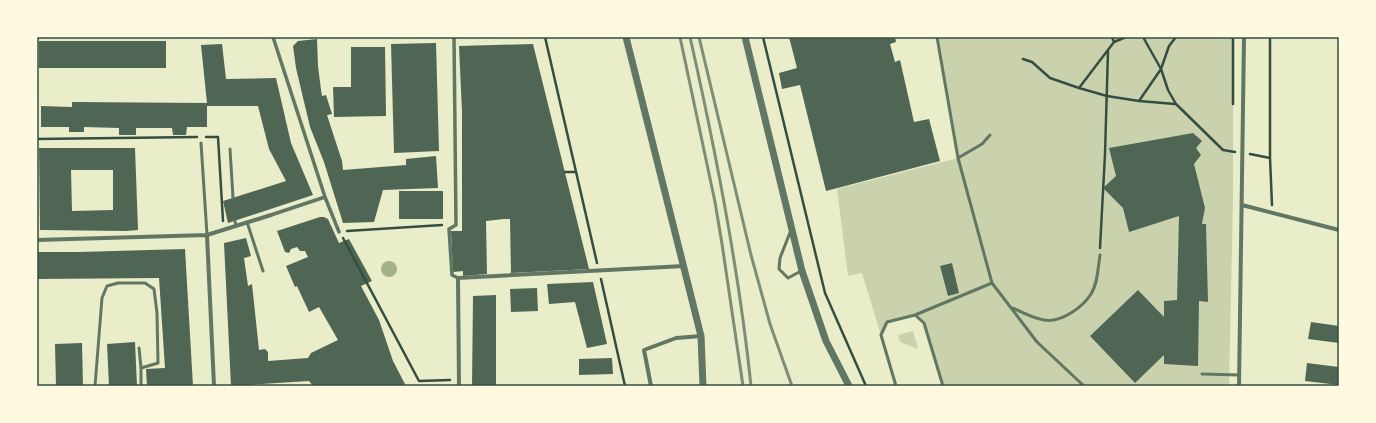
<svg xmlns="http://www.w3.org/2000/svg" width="1376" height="423" font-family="'Playfair Display',serif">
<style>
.green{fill:#cad2ad}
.water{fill:#a3b18a}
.building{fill:#4f6655;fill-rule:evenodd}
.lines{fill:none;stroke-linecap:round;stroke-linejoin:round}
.path{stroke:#344e41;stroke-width:2.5}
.service{stroke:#617663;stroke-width:3}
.pedestrian{stroke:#617663;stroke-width:3.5}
.minor{stroke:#617663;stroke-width:4}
.tertiary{stroke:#617663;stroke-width:7}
.rail{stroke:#7c8e77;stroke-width:3}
.neatline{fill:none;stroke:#344e41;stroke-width:1.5}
</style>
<rect width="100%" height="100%" fill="#e9edc9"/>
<path class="green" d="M 937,37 L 1233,37 L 1233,199 L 1229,386 L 943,386 L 924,323 L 915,315 L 887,322 L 881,335 L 862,273 L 848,276 L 837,189 L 958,158 Z
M 913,331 L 918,349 L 900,342 L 898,335 Z"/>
<path class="water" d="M381 269a8 8 0 1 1 16 0a8 8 0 1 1-16 0Z"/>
<path class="building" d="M 789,37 L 895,37 L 896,42 L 890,44 L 895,62 L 900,60 L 914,122 L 929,119 L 940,161 L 826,191 L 800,85 L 782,89 L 779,73 L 797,68 Z
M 317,39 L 318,66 L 321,90 L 322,96 L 326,95 L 332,114 L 327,115 L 342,161 L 343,170 L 406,165 L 406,159 L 436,156 L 438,188 L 383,190 L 374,222 L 343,223 L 324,162 L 310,127 L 296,68 L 293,46 L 298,41 Z
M 39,41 L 166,41 L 166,68 L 39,68 Z
M 436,43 L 439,151 L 394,153 L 391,44 Z
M 222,44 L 226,79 L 276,78 L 291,143 L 313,195 L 228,223 L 223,201 L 286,181 L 269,149 L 258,106 L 207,106 L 207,127 L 187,127 L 186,135 L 173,135 L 172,128 L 136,128 L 136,135 L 119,135 L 119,128 L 84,127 L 84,132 L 69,132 L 69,127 L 41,127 L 41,106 L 72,107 L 72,102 L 207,103 L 201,45 Z
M 533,44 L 589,269 L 511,273 L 510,219 L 504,219 L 486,221 L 487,274 L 463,276 L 463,271 L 453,272 L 451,231 L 462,231 L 462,112 L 459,46 Z
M 351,47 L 385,47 L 386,116 L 334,117 L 333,87 L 351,87 Z
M 1193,133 L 1202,141 L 1196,148 L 1201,155 L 1194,164 L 1205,208 L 1202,224 L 1206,224 L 1208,302 L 1199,301 L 1198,366 L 1164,364 L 1164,355 L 1135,383 L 1090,336 L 1138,290 L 1164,317 L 1164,301 L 1177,300 L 1179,216 L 1129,232 L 1123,208 L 1103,188 L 1116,176 L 1109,148 Z
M 39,148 L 135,148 L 138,230 L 126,231 L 40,230 ZM 71,170 L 113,170 L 113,210 L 72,211 Z
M 399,191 L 443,191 L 443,219 L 399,219 Z
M 320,217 L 324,217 L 328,219 L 339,243 L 349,239 L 372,281 L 361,286 L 379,320 L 393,361 L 406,386 L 313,386 L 309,381 L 231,386 L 224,243 L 246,238 L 251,256 L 244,258 L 248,286 L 252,284 L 259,350 L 265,349 L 268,352 L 268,361 L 308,358 L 311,353 L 338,340 L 319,307 L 309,312 L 297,286 L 295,287 L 286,266 L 308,257 L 305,251 L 300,251 L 297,247 L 291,249 L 289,253 L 285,252 L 277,231 Z
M 185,249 L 193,386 L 147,386 L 146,369 L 165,368 L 159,278 L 37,279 L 37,252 L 79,252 Z
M 952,263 L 959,293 L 948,296 L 940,266 Z
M 593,282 L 607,344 L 587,348 L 575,302 L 549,304 L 547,284 Z
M 537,288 L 538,311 L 511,312 L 510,289 Z
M 496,295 L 496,386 L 472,386 L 473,296 Z
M 1311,322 L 1339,326 L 1339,343 L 1308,339 Z
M 135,342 L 137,386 L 109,386 L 107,344 Z
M 82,343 L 83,386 L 56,386 L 55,344 Z
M 612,358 L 613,374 L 579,375 L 579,359 Z
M 1307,363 L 1339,367 L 1339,385 L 1305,381 Z"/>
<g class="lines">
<path class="path" d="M 545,37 L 597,263
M 763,37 L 825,293 L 866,386
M 1112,37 L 1114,42 L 1079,88 L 1107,96 L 1139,101
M 1143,37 L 1161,69 L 1168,90 L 1176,104 L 1223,150 L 1235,152
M 1233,37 L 1233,104
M 1114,42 L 1126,37
M 1023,59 L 1032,62 L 1050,78 L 1079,88
M 1175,104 L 1139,101 L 1161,69 L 1169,46 L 1176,37
M 206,137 L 218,137 L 223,221
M 37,139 L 197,137
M 1250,154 L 1270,158 L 1272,205
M 1270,158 L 1270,37
M 565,172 L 576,172
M 347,231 L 442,225
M 343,238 L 419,381 L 450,380
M 1100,248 L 1105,154 L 1108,51
M 601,279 L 625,386"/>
<path class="service" d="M 937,37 L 958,158 L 992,283 L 1037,342 L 1084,386
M 201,143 L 207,235
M 230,149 L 233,198
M 958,158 L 982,144 L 990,135
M 235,221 L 236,226
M 247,222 L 263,271
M 791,230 L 780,258 L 779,269 L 788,278 L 801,271
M 1013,308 C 1023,313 1033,318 1044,320 C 1061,323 1083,307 1091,294 C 1098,283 1098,267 1100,255
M 915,315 L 992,283
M 139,348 L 141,368
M 1202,374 L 1239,375
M 95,386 L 102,298 L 107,286 L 118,283 L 145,283 L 154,289 L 157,313 L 158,363 L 141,368 L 141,386
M 896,386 L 881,335 L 887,322 L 915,315 L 924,323 L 943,386"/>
<path class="pedestrian" d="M 273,37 L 325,197 L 339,232
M 454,37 L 456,225 L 449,229 L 452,275 L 458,278
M 271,215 L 325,197"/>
<path class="minor" d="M 1242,205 L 1339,230
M 207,235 L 214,386
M 37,240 L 207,235 L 271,215
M 459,386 L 458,278 L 684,266
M 651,386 L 644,350 L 676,338 L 701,336
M 1239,386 L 1244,37"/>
<path class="tertiary" d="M 626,37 L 701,336 L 703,386
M 745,37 L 802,271 L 826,341 L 849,386"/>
<path class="rail" d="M 680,37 L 715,202 L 722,244 L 743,386
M 690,37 C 716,152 739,269 751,386
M 699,37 L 751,255 L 770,324 L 792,386"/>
</g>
<rect width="1376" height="423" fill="none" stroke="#fefae0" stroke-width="76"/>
<rect x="38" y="38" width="1300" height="347" class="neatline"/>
</svg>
